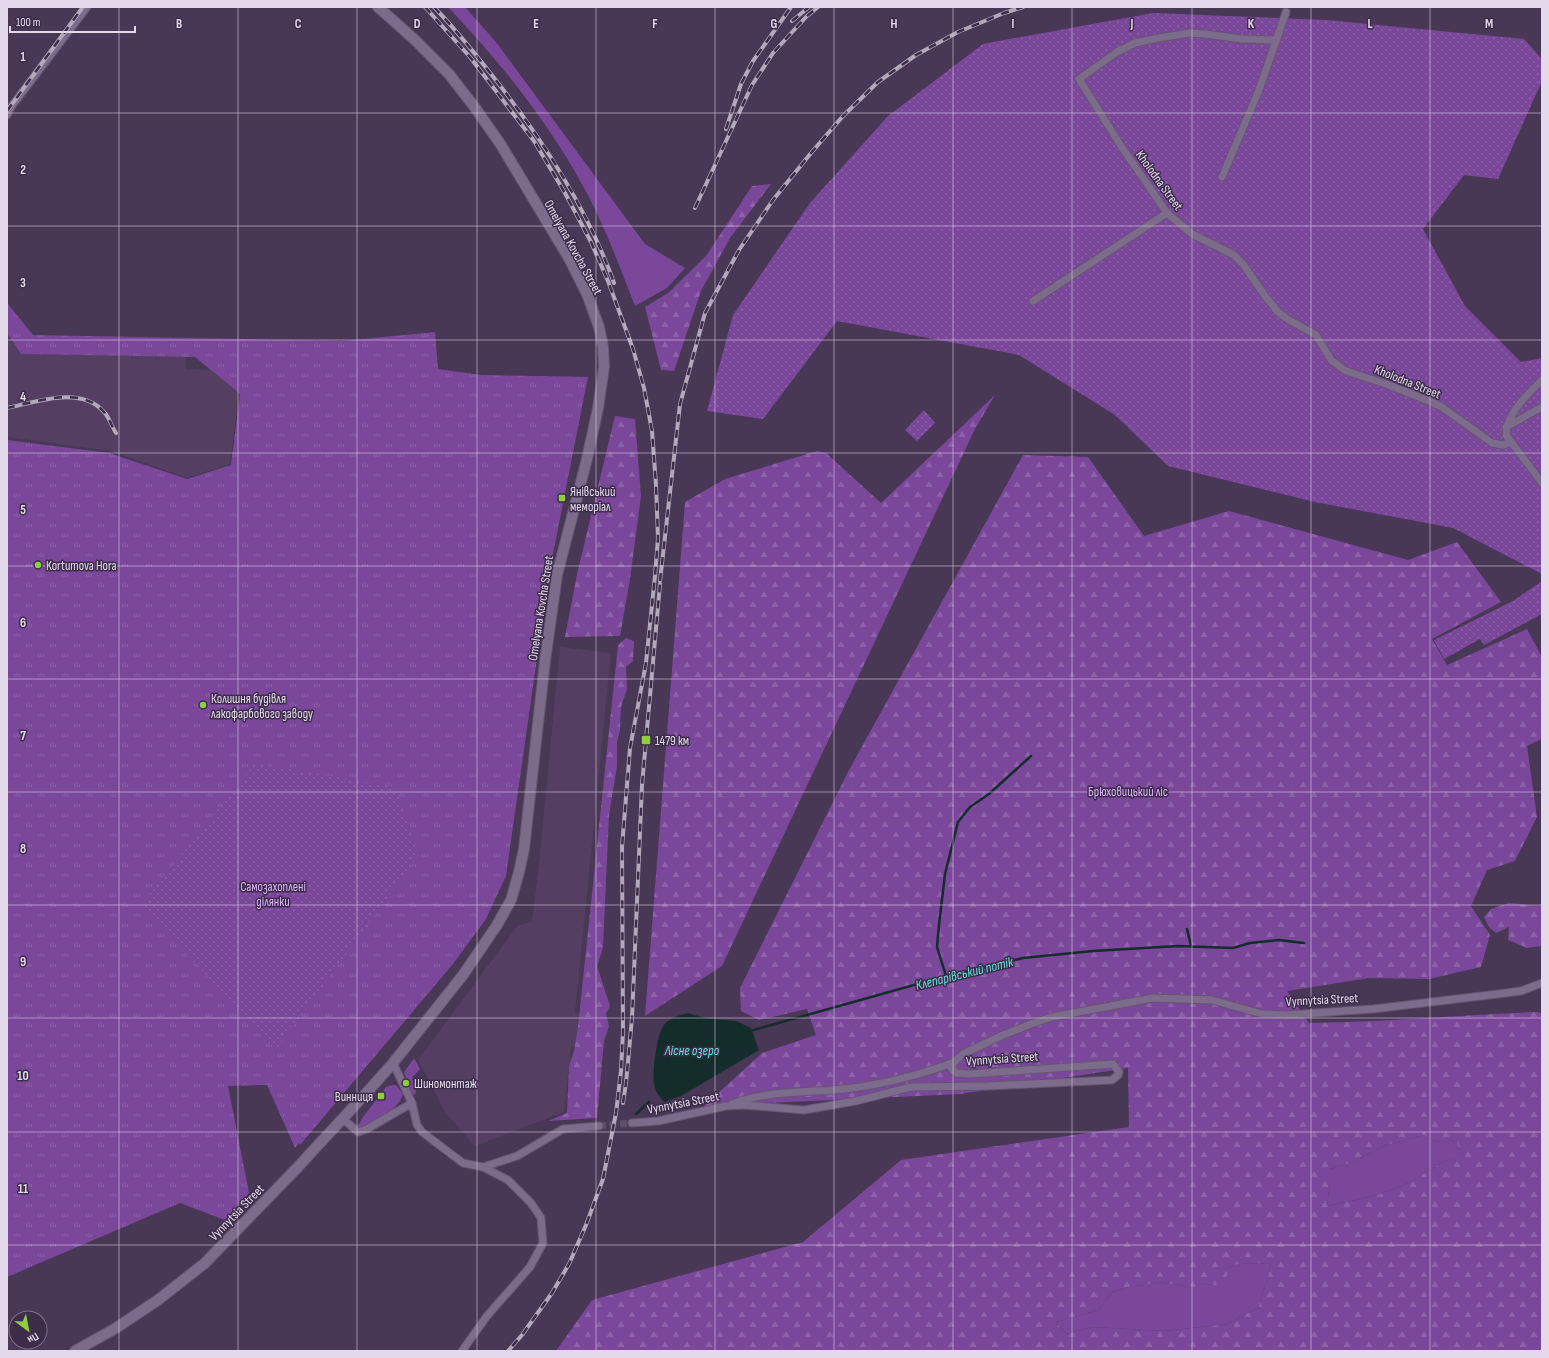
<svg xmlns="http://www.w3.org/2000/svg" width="1549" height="1358" font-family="'Sofia Sans Condensed',sans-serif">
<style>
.built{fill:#543f63}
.grass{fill:#7a479b}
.forest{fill:url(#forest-firs);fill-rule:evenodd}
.park{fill:url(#park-tufts)}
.garden{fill:url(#garden-dots)}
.water{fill:#142d2b}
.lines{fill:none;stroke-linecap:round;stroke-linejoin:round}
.stream{stroke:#142d2b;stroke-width:2.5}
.minor-tunnel{stroke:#5f4f6c;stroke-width:7;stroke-dasharray:7 3.5;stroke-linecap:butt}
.minor-casing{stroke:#64556f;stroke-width:9}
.secondary-casing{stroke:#64556f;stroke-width:12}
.minor{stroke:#7d6b8c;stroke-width:7}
.secondary{stroke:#7d6b8c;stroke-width:10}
.rail-casing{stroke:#b4a8bd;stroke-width:4}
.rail{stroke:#3d2c4a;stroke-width:2.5;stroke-dasharray:8;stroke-linecap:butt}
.grid{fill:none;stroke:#e3d9eb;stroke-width:1;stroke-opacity:0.55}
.poi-dot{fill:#90cd41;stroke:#3d2c4a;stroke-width:1.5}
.labels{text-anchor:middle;stroke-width:3;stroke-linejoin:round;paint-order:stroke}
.street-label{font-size:13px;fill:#e3d9eb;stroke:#3d2c4a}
.poi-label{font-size:13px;fill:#e3d9eb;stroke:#3d2c4a;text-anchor:start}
.park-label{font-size:13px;fill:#deb3fd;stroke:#3d2c4a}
.water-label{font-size:14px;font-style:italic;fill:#65e1da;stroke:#3d2c4a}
.grid-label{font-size:13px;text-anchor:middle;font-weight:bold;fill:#e3d9eb;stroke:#3d2c4a;stroke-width:3;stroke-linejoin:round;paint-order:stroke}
</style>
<defs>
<pattern id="forest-firs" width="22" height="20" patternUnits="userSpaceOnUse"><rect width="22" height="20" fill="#7a479b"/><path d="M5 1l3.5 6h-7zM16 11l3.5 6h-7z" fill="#8d61a9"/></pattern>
<pattern id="park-tufts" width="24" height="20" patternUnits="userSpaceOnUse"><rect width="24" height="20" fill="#7a479b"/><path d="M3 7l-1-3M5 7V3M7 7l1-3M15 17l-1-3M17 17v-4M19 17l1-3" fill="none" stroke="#8d61a9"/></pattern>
<pattern id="garden-dots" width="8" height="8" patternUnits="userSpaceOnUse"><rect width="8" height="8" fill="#7a479b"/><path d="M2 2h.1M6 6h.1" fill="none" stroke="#8d61a9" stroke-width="1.8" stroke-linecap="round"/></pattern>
</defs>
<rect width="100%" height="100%" fill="#483755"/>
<path class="built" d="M 7,334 L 21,354 L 186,356 L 186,369 L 211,370 L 239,394 L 230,464 L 187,478 L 111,451 L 7,437 Z
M 560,647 L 611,653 L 575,1013 L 581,1014 L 577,1046 L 571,1046 L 564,1112 L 475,1146 L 445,1112 L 418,1060 L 518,925 L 532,922 L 539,864 Z"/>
<path class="grass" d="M 448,7 L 465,7 L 496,42 L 645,244 L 685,268 L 667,288 L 635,306 C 619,265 604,224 583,186 C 547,120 499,61 448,7 Z
M 414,1058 L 420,1069 L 412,1078 L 416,1092 L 415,1095 L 413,1094 L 409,1088 L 404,1072 Z
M 392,1085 L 396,1085 L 403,1094 C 398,1111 376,1120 362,1128 L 357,1127 L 363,1117 L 386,1087 Z
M 1424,1135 L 1436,1142 L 1456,1140 L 1461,1153 L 1467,1155 L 1460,1163 L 1451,1158 L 1402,1186 L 1374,1196 L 1327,1206 L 1330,1183 L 1330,1169 L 1356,1161 L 1383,1146 Z
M 1271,1263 C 1269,1279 1262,1292 1258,1308 L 1227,1324 L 1165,1331 L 1092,1327 L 1066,1334 L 1056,1322 L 1098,1310 L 1112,1292 L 1132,1286 L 1147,1285 L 1157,1282 L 1194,1287 L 1204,1283 L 1215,1286 L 1229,1267 L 1238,1264 Z"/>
<path class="forest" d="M 771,184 L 730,238 L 701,291 L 674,371 L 661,370 L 645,307 L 668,293 L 706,256 L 752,186 Z
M 995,395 L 975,429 L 722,966 L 645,1016 L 685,502 L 725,479 L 817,451 L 826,453 L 881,503 Z
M 615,416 L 635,419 L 641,496 L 630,579 L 620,636 L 565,637 L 577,574 Z
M 1023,455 L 1088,457 L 1144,536 L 1229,511 L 1408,560 L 1457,542 L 1501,602 L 1432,639 L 1447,665 L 1527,629 L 1542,657 L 1542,739 L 1527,746 L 1537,817 L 1515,861 L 1487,870 L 1471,906 L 1490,935 L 1481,967 L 1429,979 L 1369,978 L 1287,991 L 1309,1023 C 1385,1022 1461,1015 1536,1012 L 1542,1013 L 1542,1351 L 556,1351 L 592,1300 L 803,1242 L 901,1160 L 1129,1127 L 1128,1068 L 960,1094 L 704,1106 L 762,1053 L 816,1035 L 807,1009 L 759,1020 L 741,1011 L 740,988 L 849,770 ZM 1424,1135 L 1436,1142 L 1456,1140 L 1461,1153 L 1466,1155 L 1460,1163 L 1451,1158 L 1402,1186 L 1374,1196 L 1327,1206 L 1330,1183 L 1330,1169 L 1356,1161 L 1383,1146 ZM 1271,1263 C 1269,1279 1262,1292 1258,1308 L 1227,1324 L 1165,1331 L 1092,1327 L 1066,1334 L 1056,1322 L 1098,1310 L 1112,1292 L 1132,1286 L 1147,1285 L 1157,1282 L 1194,1287 L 1204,1283 L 1215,1286 L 1227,1276 L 1229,1267 L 1238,1264 Z
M 626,638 L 634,641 L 633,661 L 626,667 L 627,689 L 621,707 L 620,730 L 617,742 L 617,766 L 609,815 L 603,948 L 597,966 L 610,1006 L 606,1014 L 609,1026 L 604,1041 L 597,1118 L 548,1121 L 567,1113 L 569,1066 L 574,1051 L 578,1027 L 618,645 Z
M 1509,903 C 1521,903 1531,907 1542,905 L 1542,946 L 1527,948 L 1508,940 L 1509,927 L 1496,933 L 1489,927 L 1484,917 L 1491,909 Z"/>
<path class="park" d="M 8,304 L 33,335 L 342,341 L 435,332 L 438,369 L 481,375 L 588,377 L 549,574 L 506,876 L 486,919 L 453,964 L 300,1145 L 299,1143 L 295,1148 L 267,1085 L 228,1086 L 249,1193 L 225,1220 L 180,1203 L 7,1277 L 7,440 L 109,453 L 187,479 L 231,465 L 240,394 L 195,357 L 21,354 L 7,333 L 7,306 Z"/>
<path class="garden" d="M 1153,13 L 1326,20 L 1524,39 L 1542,59 L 1542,81 L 1498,179 L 1464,175 L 1423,229 L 1465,306 L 1521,362 L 1542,358 L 1542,574 L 1453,528 L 1315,502 L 1168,466 L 1115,415 L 1019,355 L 837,321 L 763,419 L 707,411 L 733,315 L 810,203 L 888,116 L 983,44 Z
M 924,410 L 935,423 L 917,441 L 905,430 Z
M 1542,581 L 1542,614 L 1484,645 L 1480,639 L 1444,659 L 1434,640 L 1513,601 Z
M 255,763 L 395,787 L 419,855 L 276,1050 L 141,905 Z"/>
<path class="water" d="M 688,1013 L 705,1018 L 736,1021 L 751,1028 L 759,1050 L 681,1096 L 664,1102 C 659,1096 655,1091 654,1083 C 652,1074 657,1036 662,1028 C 668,1018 677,1016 688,1013 Z"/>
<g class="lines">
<path class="stream" d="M 1187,929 L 1191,946
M 946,976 L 937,947 L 939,925 L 945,874 L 958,822 L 970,807 L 989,794 L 1031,756
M 750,1031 L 946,976 L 1023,958 L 1093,951 L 1178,946 L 1233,948 L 1250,943 L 1279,940 L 1304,943
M 636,1114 L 649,1102"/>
<path class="minor-tunnel" d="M 599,1126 L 632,1123"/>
<g class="minor-casing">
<path id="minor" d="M 1276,40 L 1242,39 L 1205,34 L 1190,33 L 1158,38 L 1135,43 L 1117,52 L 1079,79 L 1121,146 L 1167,213 L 1192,234 L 1234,255 L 1243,264 L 1265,296 L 1278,312 L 1289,320 L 1316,335 L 1331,360 L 1346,371 L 1386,384 L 1429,401 L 1442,407 L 1492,443 L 1503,445 L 1511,442
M 7,115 L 11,107 L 87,7
M 1222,177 L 1259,90 L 1286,12
M 1033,301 L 1167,213
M 1542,380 C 1528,394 1506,414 1506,435 L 1542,483
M 1506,427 L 1542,407
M 393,1063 L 412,1103 L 417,1125 L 422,1132 L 463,1163 L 483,1167 L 508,1180 L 531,1203 L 541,1218 L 543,1243 L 530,1267 L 487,1316 L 462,1351
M 732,1104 C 767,1090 807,1093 844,1089 C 879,1085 922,1075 954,1062
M 343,1119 L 358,1132 L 367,1129 L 412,1103
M 632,1123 L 658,1121 L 726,1106 L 745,1105 L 804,1110 L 856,1101 L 911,1087 L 988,1086 L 1112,1080 L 1118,1075 L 1119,1072 L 1113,1064 L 970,1074 L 956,1073 L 951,1068 L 954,1062 L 963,1054 L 1003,1035 L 1031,1024 L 1052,1017 L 1153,998 L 1212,1000 L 1262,1014 L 1287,1015 L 1373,1009 L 1498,994 L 1521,991 L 1542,983
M 483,1167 L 517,1156 L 563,1129 L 599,1126"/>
</g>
<g class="secondary-casing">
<path id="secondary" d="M 75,1351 L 116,1328 L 158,1300 L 205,1263 L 296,1169 L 369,1090 L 393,1063 L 463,975 L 497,925 L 511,900 L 519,872 L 524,849 L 545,661 L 557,575 L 587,459 L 598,408 L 604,367 L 603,347 L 599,327 L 587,294 L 570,260 L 501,145 L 476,109 L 449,74 L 415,40 L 378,7"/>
</g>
<use href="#minor" class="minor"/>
<use href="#secondary" class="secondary"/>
<g class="rail-casing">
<path id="rail" d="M 425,7 L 470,57 L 534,141 L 565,193 L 591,242 L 608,281 L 633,349 L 644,388 L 652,431 L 656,485 L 658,538 L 655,576 L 646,663 L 630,748 L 622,847 L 623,1031 L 621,1071 L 616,1113 L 603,1179 L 586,1225 L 569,1264 L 552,1293 L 522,1335 L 508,1351
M 434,7 C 454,28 473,51 491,74 C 541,137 587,207 614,283
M 792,21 L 809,7
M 7,111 L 83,7
M 726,129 L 741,84 L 753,61 L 791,7
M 695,208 L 752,85 L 773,53 L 806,17 L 818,7
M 7,408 C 36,402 81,385 104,412 C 109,417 112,427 116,433
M 660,581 L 680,404 L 705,313 L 739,250 L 773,200 L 811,153 L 843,116 L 878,82 L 916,55 L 958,32 L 1004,13 L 1023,7
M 623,1103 L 626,1083 L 632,1018 L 642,785 L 660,584"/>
</g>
<use href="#rail" class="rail"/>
</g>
<path class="grid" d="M 119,7 L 119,1351M 238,7 L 238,1351M 357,7 L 357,1351M 477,7 L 477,1351M 596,7 L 596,1351M 715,7 L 715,1351M 834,7 L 834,1351M 953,7 L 953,1351M 1072,7 L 1072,1351M 1192,7 L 1192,1351M 1311,7 L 1311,1351M 1430,7 L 1430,1351M 7,113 L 1542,113M 7,226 L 1542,226M 7,340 L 1542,340M 7,453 L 1542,453M 7,566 L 1542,566M 7,679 L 1542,679M 7,792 L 1542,792M 7,905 L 1542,905M 7,1018 L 1542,1018M 7,1132 L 1542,1132M 7,1245 L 1542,1245"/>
<g class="poi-dot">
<rect x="558" y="494" width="8" height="8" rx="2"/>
<circle cx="38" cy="565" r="4"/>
<circle cx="203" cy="705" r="4"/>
<rect x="641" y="735" width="10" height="10" rx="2"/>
<circle cx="406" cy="1083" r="4"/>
<rect x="377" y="1092" width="8" height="8" rx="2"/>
</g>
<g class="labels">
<g class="street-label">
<text transform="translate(1160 180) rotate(54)" y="5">Kholodna Street</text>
<text transform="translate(574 247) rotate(61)" y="5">Omelyana Kovcha Street</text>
<text transform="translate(1408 381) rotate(22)" y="5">Kholodna Street</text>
<text transform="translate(540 608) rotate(-81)" y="5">Omelyana Kovcha Street</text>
<text transform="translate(1322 999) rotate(-3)" y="5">Vynnytsia Street</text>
<text transform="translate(1002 1058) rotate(-4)" y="5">Vynnytsia Street</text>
<text transform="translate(683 1102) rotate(-11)" y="5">Vynnytsia Street</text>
<text transform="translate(236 1212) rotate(-46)" y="5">Vynnytsia Street</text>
</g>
<g class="poi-label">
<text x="570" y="496">Янівський<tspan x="570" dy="15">меморіал</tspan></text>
<text x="46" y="570">Kortumova Hora</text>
<text x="211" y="703">Колишня будівля<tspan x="211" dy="15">лакофарбового заводу</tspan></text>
<text x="655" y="745">1479 км</text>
<text x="414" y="1088">Шиномонтаж</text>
<text x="373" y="1101" text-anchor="end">Винниця</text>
</g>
<g class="park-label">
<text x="1128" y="796">Брюховицький ліс</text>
<text x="273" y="891">Самозахоплені<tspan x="273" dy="15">ділянки</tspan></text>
</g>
<g class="water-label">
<text transform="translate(964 973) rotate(-14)" y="5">Клепарівський потік</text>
<text x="692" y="1055">Лісне озеро</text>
</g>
</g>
<g class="grid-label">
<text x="179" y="28">B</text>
<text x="298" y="28">C</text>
<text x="417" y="28">D</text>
<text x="536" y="28">E</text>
<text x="655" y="28">F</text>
<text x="774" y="28">G</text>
<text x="894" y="28">H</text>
<text x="1013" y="28">I</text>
<text x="1132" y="28">J</text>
<text x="1251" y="28">K</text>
<text x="1370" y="28">L</text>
<text x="1489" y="28">M</text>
<text x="23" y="61">1</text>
<text x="23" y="174">2</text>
<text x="23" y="287">3</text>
<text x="23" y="401">4</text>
<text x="23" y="514">5</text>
<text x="23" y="627">6</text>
<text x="23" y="740">7</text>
<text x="23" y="853">8</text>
<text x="23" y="966">9</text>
<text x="23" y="1080">10</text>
<text x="23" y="1193">11</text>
</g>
<rect width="1549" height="1358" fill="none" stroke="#e3d9eb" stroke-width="16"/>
<g transform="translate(28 1330) rotate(148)"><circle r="19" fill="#3d2c4a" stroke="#7f718a"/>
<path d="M0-3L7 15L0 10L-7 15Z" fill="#90cd41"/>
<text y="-6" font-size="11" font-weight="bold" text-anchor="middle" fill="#e3d9eb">Пн</text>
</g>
<path d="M10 26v6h125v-6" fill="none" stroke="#e3d9eb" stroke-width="2"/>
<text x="16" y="26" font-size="12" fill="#e3d9eb" stroke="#3d2c4a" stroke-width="3" paint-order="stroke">100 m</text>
</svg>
